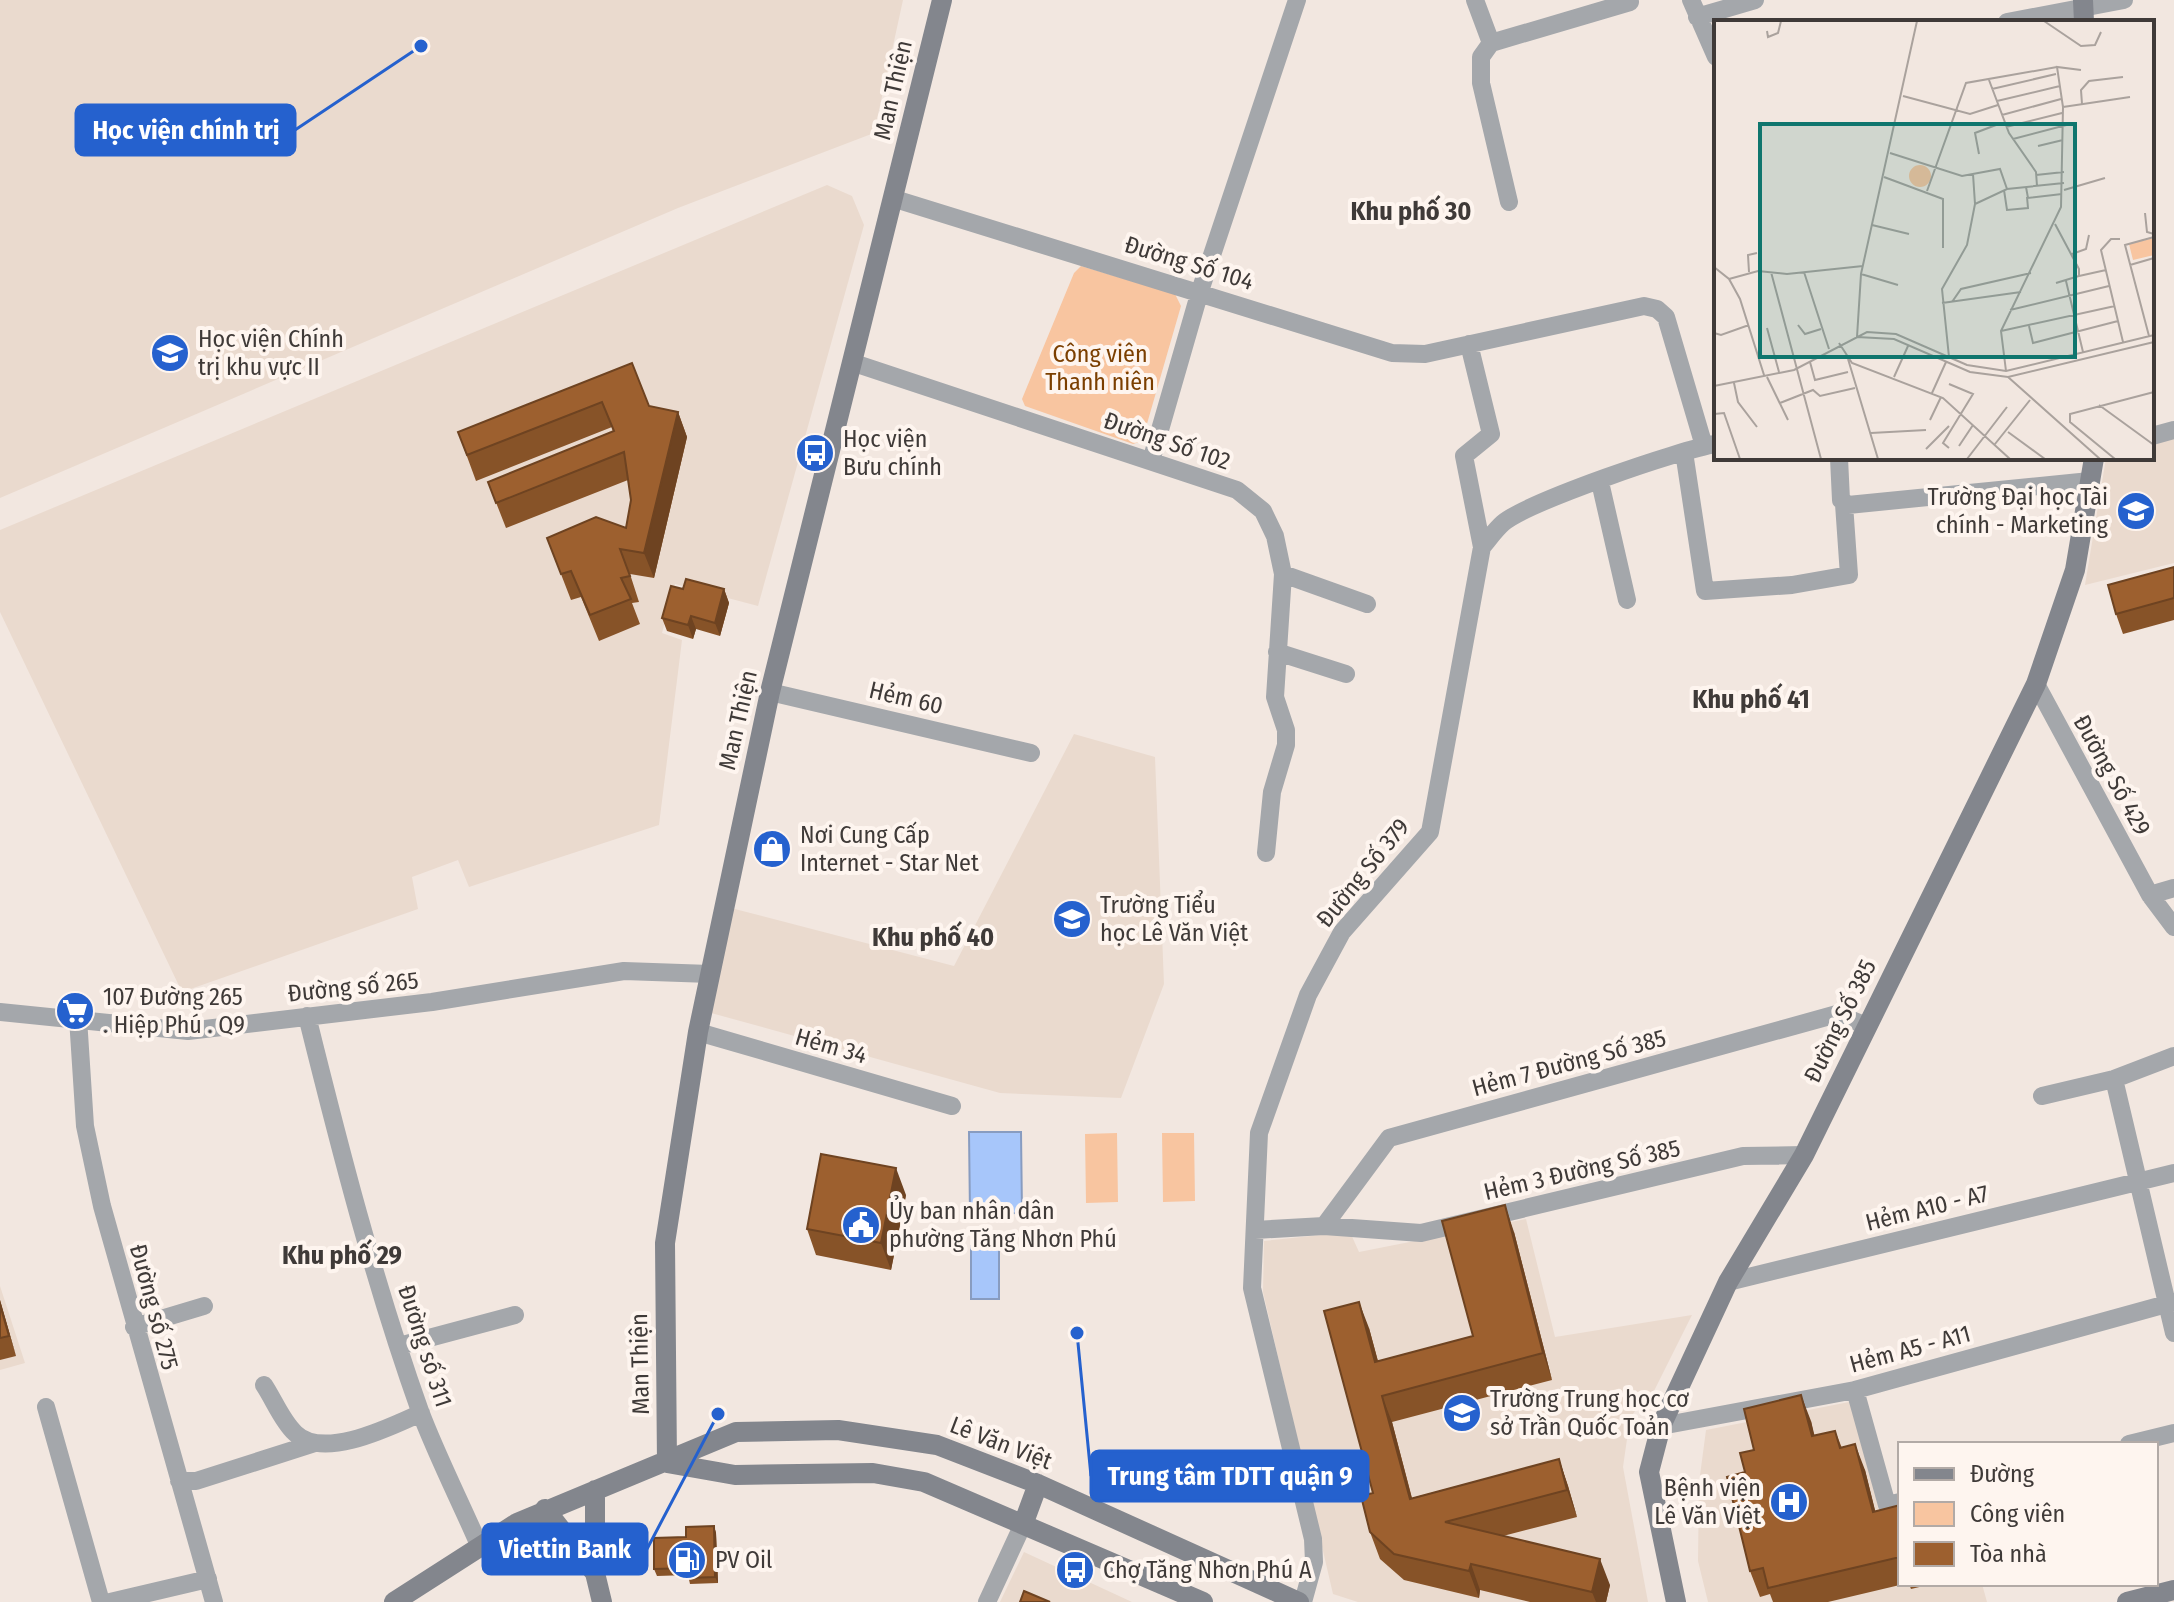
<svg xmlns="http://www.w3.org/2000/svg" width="2174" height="1602" font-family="'Fira Sans Condensed',sans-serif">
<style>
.built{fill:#eadace}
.green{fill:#f8c5a0}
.water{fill:#a7c6fa;stroke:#889cc0;stroke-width:2}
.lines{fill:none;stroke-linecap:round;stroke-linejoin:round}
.street{stroke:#a4a7ab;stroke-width:18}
.secondary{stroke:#83868d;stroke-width:20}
.wall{fill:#875328}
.shaded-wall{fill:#6e4321}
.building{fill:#9d602f;stroke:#6e4321;stroke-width:2}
.labels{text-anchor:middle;stroke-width:8;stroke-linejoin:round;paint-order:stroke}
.street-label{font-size:24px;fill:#3f3a38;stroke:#fef5ef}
.poi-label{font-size:24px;fill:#3f3a38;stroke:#fef5ef;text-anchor:start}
.park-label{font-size:24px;fill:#7b3f00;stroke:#fef5ef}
.neighbourhood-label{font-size:26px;font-weight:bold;fill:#3f3a38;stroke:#fef5ef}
.inset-road{fill:none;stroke:#aaa29d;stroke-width:2}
.view{fill:#0f766e;fill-opacity:0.15;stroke:#0f766e;stroke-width:4}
.inset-edge{fill:none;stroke:#3f3a38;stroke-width:4}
.leader{fill:none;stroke:#2561ce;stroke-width:3}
.callout-dot{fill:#2561ce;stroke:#fef5ef;stroke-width:3}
.callout{fill:#2561ce;stroke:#2561ce;stroke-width:3}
.callout-label{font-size:26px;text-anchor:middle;font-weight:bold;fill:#fff}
</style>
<rect width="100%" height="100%" fill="#f2e7e0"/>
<path class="built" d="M 0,0 L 903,0 L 874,133 L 678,208 L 0,498 Z
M 827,185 L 852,196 L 864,225 L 758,606 L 675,584 L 662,633 L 682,640 L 659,825 L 469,887 L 458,860 L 412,877 L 418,909 L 182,992 L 0,612 L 0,530 Z
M 2174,433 L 2174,563 L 2085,585 L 2106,458 L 2152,458 L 2152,439 Z
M 1074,734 L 1155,757 L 1164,984 L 1121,1098 L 1000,1093 L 704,1011 L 727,907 L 954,966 Z
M 1526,1219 L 1555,1337 L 1692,1315 L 1649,1401 L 1638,1407 L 1630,1418 L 1623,1467 L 1648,1602 L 1358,1602 L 1333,1594 L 1263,1292 L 1264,1241 L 1350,1232 L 1359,1252 Z
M 0,1286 L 25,1363 L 0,1370 Z
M 1854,1401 L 1900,1584 L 1982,1584 L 1987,1602 L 1708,1602 L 1698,1561 L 1699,1483 L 1706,1430 Z
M 1024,1552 L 1132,1602 L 1000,1602 Z"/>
<path class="green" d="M 1081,266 L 1175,294 L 1181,306 L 1142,441 L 1133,444 L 1025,406 L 1022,399 L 1074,273 Z
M 1117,1133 L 1118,1202 L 1086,1203 L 1085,1134 Z
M 1162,1133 L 1194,1133 L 1195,1201 L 1163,1202 Z"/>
<path class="water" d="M 969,1132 L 1021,1132 L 1022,1213 L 970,1214 Z
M 971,1246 L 999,1247 L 999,1299 L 971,1299 Z"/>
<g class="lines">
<path class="street" d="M 1475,0 L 1491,43
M 1691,0 L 1716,57
M 1697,17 L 1755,0
M 2007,22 L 2124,0
M 895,199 L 1392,353 L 1425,354 L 1644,306 L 1657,309 L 1666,317 L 1704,446
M 1509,202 L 1481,83 L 1481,57 L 1491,43 L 1630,2
M 1469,344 L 1491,434 L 1464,456 L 1482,547
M 854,363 L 1237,490 L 1263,511 L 1275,536 L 1283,574 L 1275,697 L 1286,730 L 1286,745 L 1272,792 L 1266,853
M 2152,436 L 2174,430
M 1684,452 L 1705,591 L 1792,585 L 1849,575 L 1844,504
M 1839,458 L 1841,500 L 1848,505 L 2090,481
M 1151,461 L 1200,291 L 1297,0
M 1600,482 L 1627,600
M 1283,574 L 1367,604
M 1277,652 L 1346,674
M 2036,684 L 2150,895 L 2174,927
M 770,692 L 1031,753
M 2150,895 L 2174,888
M 0,1012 L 188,1031 L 432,1002 L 624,971 L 710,974
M 307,1016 C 340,1149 374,1282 420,1411 C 437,1456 460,1501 479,1545
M 78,1018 L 85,1126 L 102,1206 L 214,1602
M 698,1032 L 952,1106
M 2114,1079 L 2174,1333
M 2042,1096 L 2114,1079 L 2174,1056
M 1324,1226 L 1389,1138 L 1837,1014 L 1867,1026
M 1255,1230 L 1324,1226 L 1421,1233 L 1743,1156 L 1804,1155
M 1728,1282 L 2174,1173
M 134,1327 L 204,1306
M 399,1346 L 515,1315
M 264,1385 C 274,1400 282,1421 295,1433 C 323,1461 392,1426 421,1413
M 1855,1390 L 1887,1505 L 1900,1502
M 46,1407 L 101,1602
M 1661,1426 L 1855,1390 L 2174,1302
M 2129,1444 L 2174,1433
M 179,1481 L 196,1481 L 315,1443
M 110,1602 L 208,1579
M 987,1602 L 1024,1522
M 1303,1602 L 1314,1562 L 1313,1539 L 1252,1288 L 1259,1133 L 1308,995 L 1342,932 L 1430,832 L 1482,547 C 1489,539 1495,530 1503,523 C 1528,502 1681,449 1716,444"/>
<path class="secondary" d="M 2083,0 L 2084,22
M 667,1463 L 665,1243 L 698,1032 L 770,692 L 942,0
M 667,1463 L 735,1475 L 873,1473 L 924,1482 L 1203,1602
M 595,1490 L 595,1573 L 602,1602
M 545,1509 L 595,1573
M 1024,1522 L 1038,1484
M 394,1602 L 517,1523 L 736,1432 L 838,1430 L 937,1445 L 1038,1484 L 1299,1602
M 1676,1602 L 1649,1472 L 1661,1426 L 1728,1282 L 1804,1155 L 2036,684 L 2075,570 L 2094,458
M 2127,1602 L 2174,1590"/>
</g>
<path class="wall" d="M 632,363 L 649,406 L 678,412 L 687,437 L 654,578 L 630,574 L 639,602 L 632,603 L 640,624 L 599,641 L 581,597 L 571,600 L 547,538 L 626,528 L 631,500 L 628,480 L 506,528 L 488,482 L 613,431 L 612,427 L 476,481 L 458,432 Z
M 2174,567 L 2174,620 L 2123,634 L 2116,614 Z
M 683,589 L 724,589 L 729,603 L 720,636 L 696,629 L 693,639 L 667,631 L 662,618 Z
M 906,1195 L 891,1270 L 816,1255 L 807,1229 Z
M 1514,1232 L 1552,1380 L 1392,1422 L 1412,1498 L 1559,1459 L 1568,1486 L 1577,1517 L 1503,1536 L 1610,1585 L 1606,1602 L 1530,1602 L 1480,1590 L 1479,1598 L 1404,1580 L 1380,1559 L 1370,1532 L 1373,1493 L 1369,1328 L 1378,1361 L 1473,1336 Z
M 0,1300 L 16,1356 L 0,1360 Z
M 1811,1421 L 1814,1436 L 1835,1431 L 1842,1448 L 1865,1470 L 1875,1511 L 1900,1505 L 1900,1584 L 1904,1584 L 1828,1602 L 1773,1602 L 1770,1594 L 1760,1597 L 1750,1571 L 1745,1472 L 1754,1450 Z
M 714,1526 L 716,1533 L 718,1583 L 690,1584 L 688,1575 L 657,1576 L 654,1569 L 686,1537 Z
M 1909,1584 L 1932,1584 L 1911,1589 Z"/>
<path class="shaded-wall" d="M 678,412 L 687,437 L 654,578 L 644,553 Z
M 724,589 L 729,603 L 720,636 L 715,623 Z
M 691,616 L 696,629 L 693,639 L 688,625 Z
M 896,1168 L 906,1195 L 891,1270 L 881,1243 Z
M 1505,1205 L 1514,1232 L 1552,1380 L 1543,1353 Z
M 0,1300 L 16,1356 L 0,1305 Z
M 1359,1302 L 1369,1328 L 1385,1388 L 1375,1362 Z
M 1801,1395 L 1811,1421 L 1821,1462 L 1812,1436 Z
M 1382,1396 L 1392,1422 L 1419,1526 L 1410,1499 Z
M 1855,1444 L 1865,1470 L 1882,1538 L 1873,1512 Z
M 1559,1459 L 1568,1486 L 1577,1517 L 1567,1490 Z
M 714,1526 L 716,1533 L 718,1583 L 715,1577 Z
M 1600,1559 L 1610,1585 L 1606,1602 L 1596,1602 L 1592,1592 Z
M 1471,1564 L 1480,1590 L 1479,1598 L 1469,1571 Z"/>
<path class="building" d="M 632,363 L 649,406 L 678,412 L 644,553 L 620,549 L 630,576 L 621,578 L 631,599 L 590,615 L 571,571 L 561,574 L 547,538 L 596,517 L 626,528 L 631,500 L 624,452 L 496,503 L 488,482 L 614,431 L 602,402 L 467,455 L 458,432 Z
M 2174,567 L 2174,598 L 2116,614 L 2108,585 Z
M 686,579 L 724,589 L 715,623 L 691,616 L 688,625 L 662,618 L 671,586 L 683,589 Z
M 821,1154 L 896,1168 L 881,1243 L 807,1229 Z
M 1505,1205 L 1543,1353 L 1382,1396 L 1410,1499 L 1559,1459 L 1567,1490 L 1445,1522 L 1600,1559 L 1592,1592 L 1471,1564 L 1469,1571 L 1394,1554 L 1370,1532 L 1361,1496 L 1373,1493 L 1324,1311 L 1359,1302 L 1375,1362 L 1473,1336 L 1442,1221 Z
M 0,1305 L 9,1336 L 0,1338 Z
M 1801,1395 L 1812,1436 L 1835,1431 L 1840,1448 L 1855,1444 L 1873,1512 L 1900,1505 L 1900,1558 L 1900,1557 L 1768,1588 L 1763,1568 L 1750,1571 L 1727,1477 L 1745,1472 L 1740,1453 L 1754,1450 L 1744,1409 Z
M 714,1526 L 715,1577 L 688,1578 L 688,1568 L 654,1569 L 654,1538 L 686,1537 L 686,1527 Z
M 1024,1591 L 1050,1602 L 1020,1602 Z"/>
<defs>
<g id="university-disc" transform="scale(2)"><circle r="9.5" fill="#2561ce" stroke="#fef5ef"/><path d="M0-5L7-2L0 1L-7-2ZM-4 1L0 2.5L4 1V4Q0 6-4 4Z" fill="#fff"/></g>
<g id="bus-disc" transform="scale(2)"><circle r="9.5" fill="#2561ce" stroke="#fef5ef"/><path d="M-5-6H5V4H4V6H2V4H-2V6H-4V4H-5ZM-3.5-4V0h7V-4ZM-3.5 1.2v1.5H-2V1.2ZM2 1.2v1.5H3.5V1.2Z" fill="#fff"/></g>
<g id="shop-disc" transform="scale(2)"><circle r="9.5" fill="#2561ce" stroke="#fef5ef"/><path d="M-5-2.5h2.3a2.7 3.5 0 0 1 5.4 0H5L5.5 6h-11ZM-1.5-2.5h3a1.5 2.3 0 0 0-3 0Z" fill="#fff"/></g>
<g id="school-disc" transform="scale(2)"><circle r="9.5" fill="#2561ce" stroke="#fef5ef"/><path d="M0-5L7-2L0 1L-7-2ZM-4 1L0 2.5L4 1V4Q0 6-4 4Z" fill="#fff"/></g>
<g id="supermarket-disc" transform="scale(2)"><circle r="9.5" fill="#2561ce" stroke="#fef5ef"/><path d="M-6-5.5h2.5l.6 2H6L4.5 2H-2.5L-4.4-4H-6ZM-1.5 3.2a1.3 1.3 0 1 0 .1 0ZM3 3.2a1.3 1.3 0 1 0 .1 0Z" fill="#fff"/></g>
<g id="civic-disc" transform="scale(2)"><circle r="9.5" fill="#2561ce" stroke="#fef5ef"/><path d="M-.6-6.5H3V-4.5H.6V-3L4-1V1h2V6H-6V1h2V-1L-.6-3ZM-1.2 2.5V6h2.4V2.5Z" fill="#fff"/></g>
<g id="hospital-disc" transform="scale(2)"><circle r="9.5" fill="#2561ce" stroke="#fef5ef"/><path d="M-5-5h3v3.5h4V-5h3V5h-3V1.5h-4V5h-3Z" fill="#fff"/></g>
<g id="fuel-disc" transform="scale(2)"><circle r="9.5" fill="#2561ce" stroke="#fef5ef"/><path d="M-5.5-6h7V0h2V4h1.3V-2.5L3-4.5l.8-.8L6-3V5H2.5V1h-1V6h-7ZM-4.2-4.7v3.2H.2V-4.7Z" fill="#fff"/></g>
</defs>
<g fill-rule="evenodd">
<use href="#university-disc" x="170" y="353"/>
<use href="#bus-disc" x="815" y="453"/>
<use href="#university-disc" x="2136" y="511"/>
<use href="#shop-disc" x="772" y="849"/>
<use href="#school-disc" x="1072" y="919"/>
<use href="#supermarket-disc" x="75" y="1011"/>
<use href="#civic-disc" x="861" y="1225"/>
<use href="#school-disc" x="1462" y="1413"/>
<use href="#hospital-disc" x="1789" y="1502"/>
<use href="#fuel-disc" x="687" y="1560"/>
<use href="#bus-disc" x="1075" y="1570"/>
</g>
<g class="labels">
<g class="street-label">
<text transform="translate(893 90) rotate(-77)" y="8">Man Thiện</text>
<text transform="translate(1189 263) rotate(17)" y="8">Đường Số 104</text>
<text transform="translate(1167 441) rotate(19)" y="8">Đường Số 102</text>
<text transform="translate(906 698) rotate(13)" y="8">Hẻm 60</text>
<text transform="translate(738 720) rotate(-77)" y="8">Man Thiện</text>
<text transform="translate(2112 775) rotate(61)" y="8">Đường Số 429</text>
<text transform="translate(1363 873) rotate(-51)" y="8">Đường Số 379</text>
<text transform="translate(353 987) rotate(-6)" y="8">Đường số 265</text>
<text transform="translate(1840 1021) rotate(-64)" y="8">Đường Số 385</text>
<text transform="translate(831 1046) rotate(16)" y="8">Hẻm 34</text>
<text transform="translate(1569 1063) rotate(-15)" y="8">Hẻm 7 Đường Số 385</text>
<text transform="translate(1582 1170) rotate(-13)" y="8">Hẻm 3 Đường Số 385</text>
<text transform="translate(1927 1208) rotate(-14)" y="8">Hẻm A10 - A7</text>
<text transform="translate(154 1307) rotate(75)" y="8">Đường số 275</text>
<text transform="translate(425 1346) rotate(72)" y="8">Đường số 311</text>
<text transform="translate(1910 1349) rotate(-15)" y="8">Hẻm A5 - A11</text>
<text transform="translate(640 1364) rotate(-91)" y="8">Man Thiện</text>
<text transform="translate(1001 1443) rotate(21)" y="8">Lê Văn Việt</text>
</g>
<g class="poi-label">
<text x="198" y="347">Học viện Chính<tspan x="198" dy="28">trị khu vực II</tspan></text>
<text x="843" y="447">Học viện<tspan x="843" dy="28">Bưu chính</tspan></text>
<text x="2108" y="505" text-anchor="end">Trường Đại học Tài<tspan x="2108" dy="28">chính - Marketing</tspan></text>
<text x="800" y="843">Nơi Cung Cấp<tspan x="800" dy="28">Internet - Star Net</tspan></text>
<text x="1100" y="913">Trường Tiểu<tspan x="1100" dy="28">học Lê Văn Việt</tspan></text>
<text x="103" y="1005">107 Đường 265<tspan x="103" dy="28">. Hiệp Phú . Q9</tspan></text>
<text x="889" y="1219">Ủy ban nhân dân<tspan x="889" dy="28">phường Tăng Nhơn Phú</tspan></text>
<text x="1490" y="1407">Trường Trung học cơ<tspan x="1490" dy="28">sở Trần Quốc Toản</tspan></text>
<text x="1761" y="1496" text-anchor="end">Bệnh viện<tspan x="1761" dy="28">Lê Văn Việt</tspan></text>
<text x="715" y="1568">PV Oil</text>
<text x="1103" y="1578">Chợ Tăng Nhơn Phú A</text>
</g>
<g class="park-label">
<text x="1100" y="362">Công viên<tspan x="1100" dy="28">Thanh niên</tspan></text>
</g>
<g class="neighbourhood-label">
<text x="1411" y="220">Khu phố 30</text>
<text x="1751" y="708">Khu phố 41</text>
<text x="933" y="946">Khu phố 40</text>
<text x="342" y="1264">Khu phố 29</text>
</g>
</g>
<g transform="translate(1714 20)">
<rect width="440" height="440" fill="#f2e7e0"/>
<path d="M195 156a11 11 0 1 1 22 0a11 11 0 1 1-22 0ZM 440,218 L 440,235 L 419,240 L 415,224 Z" fill="#f8c5a0"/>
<path class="inset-road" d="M 330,1 L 367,26 L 381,25 L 387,12M 53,11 L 54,17 L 64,13 L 67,1M 275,60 L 295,113 L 322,152 L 323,166M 278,69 L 342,54M 189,76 L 256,94 L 284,85M 283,81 L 346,66M 368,84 L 367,70 L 375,61 L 409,57M 349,87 L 416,77M 288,95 L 347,79M 292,107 L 348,93M 299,119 L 360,103M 324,126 L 349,120M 176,133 L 248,156 L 286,149 L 293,169M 265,134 L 261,113 L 282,105M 259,154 L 261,184M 322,155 L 350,152M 170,157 L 229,179 L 229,228M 312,167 L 314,178 L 348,174M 290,170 L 293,190 L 314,188 L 313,177M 350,170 L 391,158M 213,171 L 252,63 L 343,47M 431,193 L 433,212 L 440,214M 341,204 L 365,249 L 365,256 L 342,263M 158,205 L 195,214M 406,219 L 397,219 L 387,230 L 409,322M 358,234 L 372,229 L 375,215M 416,245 L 440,238M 0,247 L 15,259 L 26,279 L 50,355M 35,252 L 34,235 L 43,233M 57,252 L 107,439M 90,252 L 115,329M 147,254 L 184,265M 365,256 L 392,250M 15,259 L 44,251 L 73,254 L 149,246M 352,261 L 369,332M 238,282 L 247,269 L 317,253M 228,283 L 307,272M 296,290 L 395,266M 84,305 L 91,314 L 107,309M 315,306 L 319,323 L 404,301M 53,308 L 65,352M 287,311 L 401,286M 0,313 L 7,315 L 35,305M 435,316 L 411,225 L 440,217M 143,317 L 147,254 L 203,1M 143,317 L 180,319 L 256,352 L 294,357 L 440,322M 125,323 L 138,343 L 229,378 L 296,439M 235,337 L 228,269 L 253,225 L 261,184 L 293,169 L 350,163M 134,339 L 164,439M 96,342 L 101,360 L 134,352M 292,351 L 287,311 L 347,187 L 349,87 L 343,47 L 367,50M 53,357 L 74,400M 180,357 L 194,326M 294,357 L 386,439M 20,363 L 24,382 L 43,407M 0,366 L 80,350 L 153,312 L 182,314 L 253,345 L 292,351 L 440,315M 218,373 L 232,342M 66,383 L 99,370 L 106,376 L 141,368M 385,385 L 440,425M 0,394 L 10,393 L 26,439M 216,400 L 227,377M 294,412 L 331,439M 157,413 L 212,410M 281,424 L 316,380M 245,426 L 259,405M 235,428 L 229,423 L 259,374 L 235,364M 212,429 L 235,406M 253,439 L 293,387M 401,439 L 356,402 L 356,394 L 440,372"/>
<path class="view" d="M 46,104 L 361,104 L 361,337 L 46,337 Z"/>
<rect width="440" height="440" class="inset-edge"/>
</g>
<path class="leader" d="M421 46L295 130M1077 1333L1091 1476M718 1414L647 1549"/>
<g class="callout-dot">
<circle cx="421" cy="46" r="8"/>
<circle cx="1077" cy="1333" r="8"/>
<circle cx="718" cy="1414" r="8"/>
</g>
<g class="callout">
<rect x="76" y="105" width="219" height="50" rx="8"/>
<rect x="1091" y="1451" width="277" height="50" rx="8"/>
<rect x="483" y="1524" width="164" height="50" rx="8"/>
</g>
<g class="callout-label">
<text x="186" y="139">Học viện chính trị</text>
<text x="1230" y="1485">Trung tâm TDTT quận 9</text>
<text x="565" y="1558">Viettin Bank</text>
</g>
<rect x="1898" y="1442" width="260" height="144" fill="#fef5ef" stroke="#b2aaa6" stroke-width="2"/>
<rect x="1914" y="1468" width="40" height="12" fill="#83868d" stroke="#b2aaa6" stroke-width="2"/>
<text x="1970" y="1482" font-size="24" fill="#3f3a38">Đường</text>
<rect x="1914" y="1502" width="40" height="24" fill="#f8c5a0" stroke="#b2aaa6" stroke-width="2"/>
<text x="1970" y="1522" font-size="24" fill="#3f3a38">Công viên</text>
<rect x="1914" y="1542" width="40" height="24" fill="#9d602f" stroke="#b2aaa6" stroke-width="2"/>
<text x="1970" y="1562" font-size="24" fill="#3f3a38">Tòa nhà</text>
</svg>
